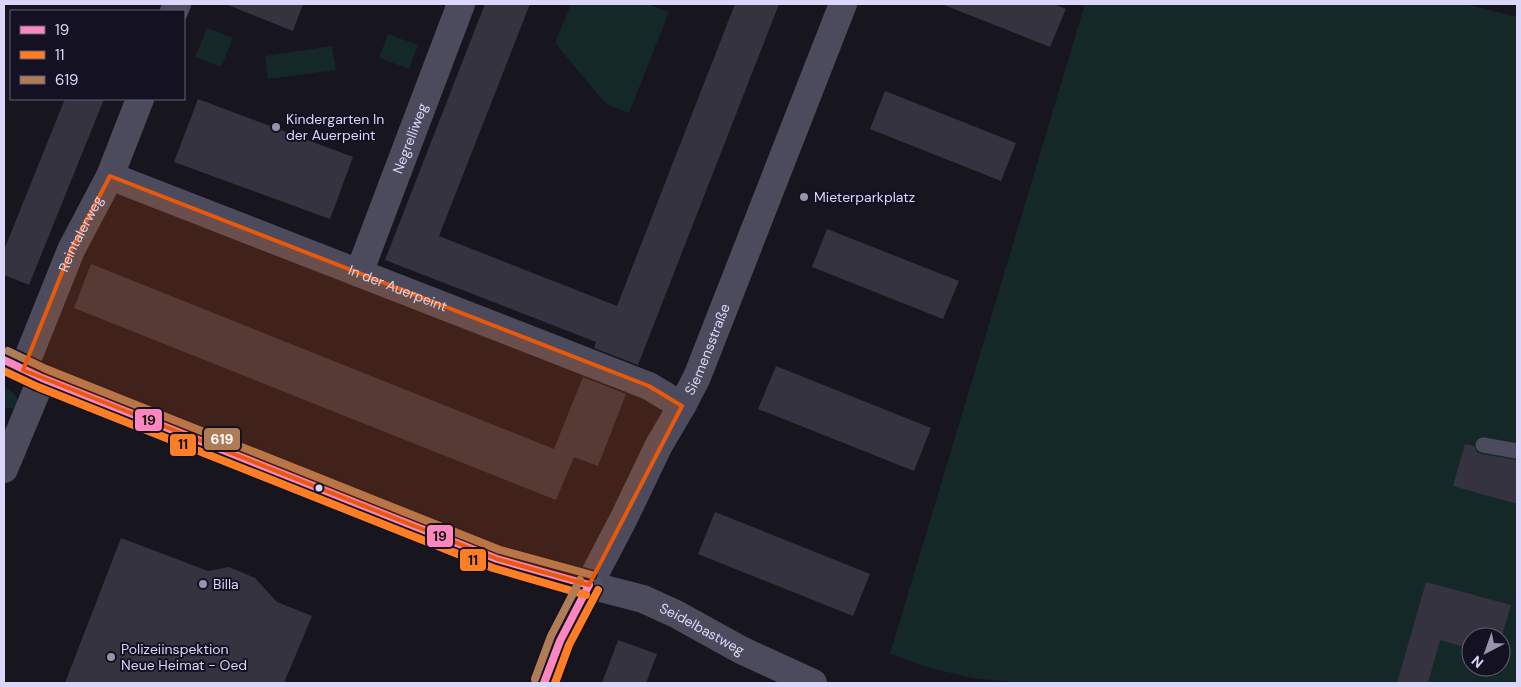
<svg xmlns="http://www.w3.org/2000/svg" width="1521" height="687" font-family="'DM Sans',sans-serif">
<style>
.green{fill:#152828;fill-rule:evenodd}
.building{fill:#353340}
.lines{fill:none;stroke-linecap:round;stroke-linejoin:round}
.service{stroke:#4c4b5d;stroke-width:15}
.minor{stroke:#4c4b5d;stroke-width:28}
.tertiary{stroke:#4c4b5d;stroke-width:28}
.secondary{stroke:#4f4e64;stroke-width:28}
.bus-1-casing{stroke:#141122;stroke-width:11}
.bus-2-casing{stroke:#141122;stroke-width:11}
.bus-3-casing{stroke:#141122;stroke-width:11}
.bus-1{stroke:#fc87bf;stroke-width:8}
.bus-2{stroke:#ff7d24;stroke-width:8}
.bus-3{stroke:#b07c57;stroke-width:8}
.marked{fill:#e8590c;fill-opacity:0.2;stroke:#e8590c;stroke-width:4;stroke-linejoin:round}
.poi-dot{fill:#9693ad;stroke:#141122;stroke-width:2}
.bus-dot{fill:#dad7fa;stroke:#141122;stroke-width:2}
.labels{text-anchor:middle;stroke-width:4;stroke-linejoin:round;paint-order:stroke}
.poi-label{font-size:14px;fill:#dad7fa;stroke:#141122;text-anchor:start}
.street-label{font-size:14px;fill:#dad7fa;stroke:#141122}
.line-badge{stroke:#141122;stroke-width:2}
.badge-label{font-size:14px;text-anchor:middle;font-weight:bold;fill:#fff}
.pale-badge-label{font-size:14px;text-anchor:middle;font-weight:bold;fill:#111}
</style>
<rect width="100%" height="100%" fill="#17151e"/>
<path class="green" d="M 571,4 L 647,4 L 669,12 L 629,113 L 606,104 L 555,43 Z
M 1085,4 L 1465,4 L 1517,17 L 1517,683 L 1021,683 L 972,678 L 930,668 L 890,654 ZM 1471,637 L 1501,637 L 1501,667 L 1471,667 Z
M 207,28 L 233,38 L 221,67 L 195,57 Z
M 388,34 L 418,45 L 409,69 L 379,58 Z
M 332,46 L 336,70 L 268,79 L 265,56 Z
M 4,387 C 13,392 19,396 18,408 L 4,408 Z"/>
<path class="building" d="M 228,4 L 303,4 L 293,31 L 228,5 Z
M 485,4 L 530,4 L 439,236 L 617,306 L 735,4 L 779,4 L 638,365 L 594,348 L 596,342 L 385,260 Z
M 944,4 L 1053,4 L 1066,9 L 1050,47 L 944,5 Z
M 885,91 L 1016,143 L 1001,181 L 870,129 Z
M 65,99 L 104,99 L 29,285 L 4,275 L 4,250 Z
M 198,99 L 353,157 L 330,219 L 174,162 Z
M 827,229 L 959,281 L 943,319 L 812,267 Z
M 91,264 L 554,449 L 583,377 L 626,394 L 598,466 L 574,457 L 556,500 L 74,308 Z
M 776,366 L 931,428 L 914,471 L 758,409 Z
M 1465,444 L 1474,446 L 1477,452 L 1481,454 L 1517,460 L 1517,504 L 1453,486 Z
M 715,512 L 870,574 L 853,616 L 698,554 Z
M 121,538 L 208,571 L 229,567 L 255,578 L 277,602 L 312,616 L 284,683 L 65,683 Z
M 1426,582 L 1511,605 L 1501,639 L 1501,637 L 1471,637 L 1471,649 L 1440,640 L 1428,683 L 1397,683 Z
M 618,640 L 657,654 L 646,683 L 602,683 Z"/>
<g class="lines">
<path class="service" d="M 1483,445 L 1517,451"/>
<g class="minor">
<path d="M 174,11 L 177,4"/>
<path id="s1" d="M 110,176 L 649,386 L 682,406"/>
<path id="s2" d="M 359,273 L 461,4"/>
<path id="s3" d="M 23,370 L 71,250 L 110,176 L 140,99"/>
<path d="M 4,469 L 42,378"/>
<path id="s4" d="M 589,585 L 643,599 L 676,614 L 741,650 L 813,683"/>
</g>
<path class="tertiary" id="s5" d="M 589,585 L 624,518 L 659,445 L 682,406 L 697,377 L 843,4"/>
<path class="secondary" d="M 4,360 L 42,378 L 497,559 L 589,585 L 560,641 L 544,683"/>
<g class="bus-1-casing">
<path id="bus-1" d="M 4,360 L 42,378 L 497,559 L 589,585
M 544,683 L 560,641 L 589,585"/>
</g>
<g class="bus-2-casing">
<path id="bus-2" d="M 4,371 L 38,387 L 493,568 L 586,595
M 555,683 L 569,645 L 598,590"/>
</g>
<g class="bus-3-casing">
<path id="bus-3" d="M 8,351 L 46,369 L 500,550 L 592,575
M 535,679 L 551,636 L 580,580"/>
</g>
<use href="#bus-1" class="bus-1"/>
<use href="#bus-2" class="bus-2"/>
<use href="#bus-3" class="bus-3"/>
</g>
<path class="marked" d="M 110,176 L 649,386 L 682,406 L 589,585 L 497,559 L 23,370 L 71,250 Z"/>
<g class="poi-dot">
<circle cx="276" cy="127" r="5"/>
<circle cx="804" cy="197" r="5"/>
<circle cx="203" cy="584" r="5"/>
<circle cx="111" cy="657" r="5"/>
</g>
<circle class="bus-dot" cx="319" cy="488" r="4.5"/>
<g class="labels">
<g class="poi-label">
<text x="286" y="124">Kindergarten In<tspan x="286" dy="16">der Auerpeint</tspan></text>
<text x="814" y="202">Mieterparkplatz</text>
<text x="213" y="589">Billa</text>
<text x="121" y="654">Polizeiinspektion<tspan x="121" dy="16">Neue Heimat - Oed</tspan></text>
</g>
<g class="street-label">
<text dy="5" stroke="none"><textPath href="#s2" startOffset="144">Negrelliweg</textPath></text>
<text dy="5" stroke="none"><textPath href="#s3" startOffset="148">Reintalerweg</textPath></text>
<text dy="5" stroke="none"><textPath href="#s1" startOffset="309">In der Auerpeint</textPath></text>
<text dy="5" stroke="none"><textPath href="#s5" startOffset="264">Siemensstraße</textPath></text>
<text dy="5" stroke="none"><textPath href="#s4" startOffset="122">Seidelbastweg</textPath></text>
</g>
</g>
<g class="line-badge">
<rect x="134" y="408" width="29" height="24" rx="5" fill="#fc87bf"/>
<rect x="203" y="427" width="38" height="24" rx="5" fill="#b07c57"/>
<rect x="169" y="433" width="28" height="24" rx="5" fill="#ff7d24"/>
<rect x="426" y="524" width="28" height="24" rx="5" fill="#fc87bf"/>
<rect x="459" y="548" width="28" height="24" rx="5" fill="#ff7d24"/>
</g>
<g class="badge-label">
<text x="222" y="444">619</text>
</g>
<g class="pale-badge-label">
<text x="149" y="425">19</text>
<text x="183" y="449">11</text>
<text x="440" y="541">19</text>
<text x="473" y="565">11</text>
</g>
<rect width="1521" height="687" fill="none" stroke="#dad7fa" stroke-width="10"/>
<rect x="10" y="10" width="175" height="90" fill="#141122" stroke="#636078"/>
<rect x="20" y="26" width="25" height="8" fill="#fc87bf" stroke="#636078"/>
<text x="55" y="35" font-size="15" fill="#dad7fa">19</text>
<rect x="20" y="51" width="25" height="8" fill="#ff7d24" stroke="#636078"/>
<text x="55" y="60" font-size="15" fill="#dad7fa">11</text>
<rect x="20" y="76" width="25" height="8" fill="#b07c57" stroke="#636078"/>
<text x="55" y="85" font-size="15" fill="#dad7fa">619</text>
<g transform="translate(1486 652) rotate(221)"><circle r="24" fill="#141122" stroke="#636078"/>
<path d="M0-4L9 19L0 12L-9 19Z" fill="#9693ad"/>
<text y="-8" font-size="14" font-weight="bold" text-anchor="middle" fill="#dad7fa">N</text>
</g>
</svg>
